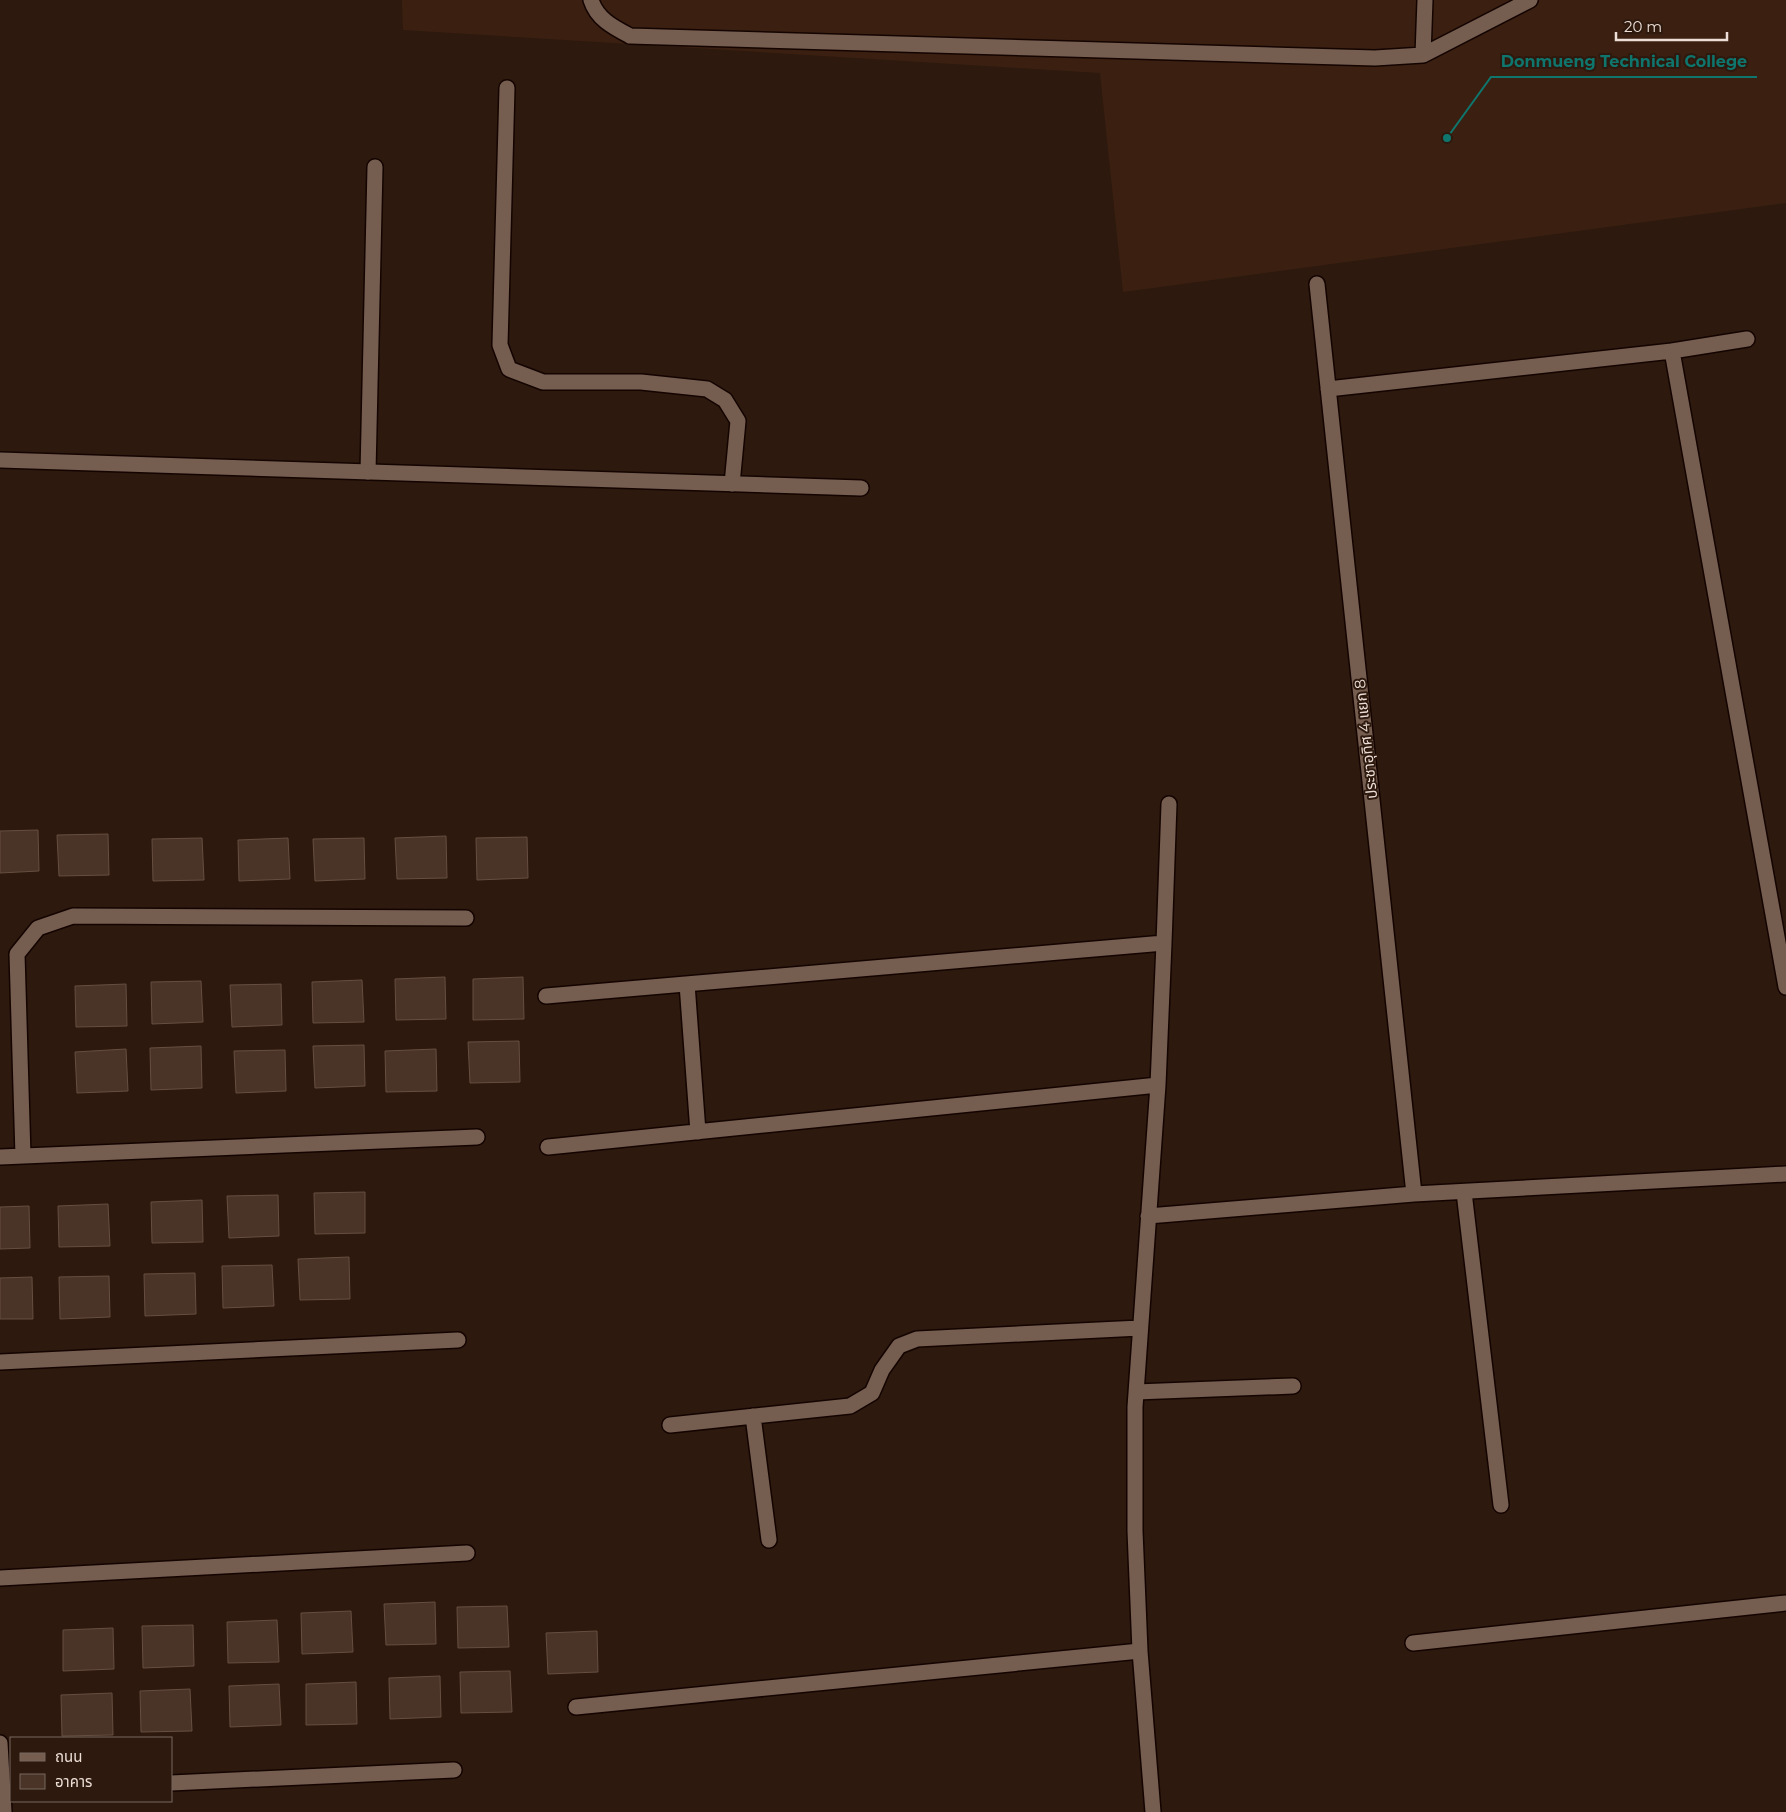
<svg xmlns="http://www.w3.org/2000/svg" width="1786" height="1812" font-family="Montserrat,'Noto Sans Thai',sans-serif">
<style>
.built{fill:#3b2011}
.building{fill:#4a3428;stroke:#664e41}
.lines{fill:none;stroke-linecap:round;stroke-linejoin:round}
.service-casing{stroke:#140400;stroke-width:18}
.minor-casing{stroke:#140400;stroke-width:18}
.service{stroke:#755d50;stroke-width:15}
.minor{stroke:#755d50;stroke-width:15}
.labels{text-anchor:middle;stroke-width:4;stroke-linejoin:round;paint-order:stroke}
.street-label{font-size:15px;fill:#ecded6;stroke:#2d190e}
.leader{fill:none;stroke:#0f766e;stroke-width:2}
.callout-dot{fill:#0f766e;stroke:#2d190e;stroke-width:2}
.callout-label{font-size:16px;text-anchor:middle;font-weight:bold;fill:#0f766e;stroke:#2d190e;stroke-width:4;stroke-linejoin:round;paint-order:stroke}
</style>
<rect width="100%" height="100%" fill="#2d190e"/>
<path class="built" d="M 402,0 L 1786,0 L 1786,203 L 1123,292 L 1100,73 L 403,30 Z"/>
<path class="building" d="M 38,830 L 39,871 L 0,873 L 0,831 Z
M 108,834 L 109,875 L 59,876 L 57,835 Z
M 446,836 L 447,878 L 397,879 L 395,838 Z
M 527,837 L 528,878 L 477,880 L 476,838 Z
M 202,838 L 204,880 L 153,881 L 152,839 Z
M 288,838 L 290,879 L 239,881 L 238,840 Z
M 364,838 L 365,879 L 315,881 L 313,839 Z
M 445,977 L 446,1019 L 396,1020 L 395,979 Z
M 523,977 L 524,1019 L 473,1020 L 473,979 Z
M 362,980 L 364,1022 L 313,1023 L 312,982 Z
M 201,981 L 203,1022 L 152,1024 L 151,982 Z
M 126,984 L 127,1026 L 76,1027 L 75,986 Z
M 281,984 L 282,1025 L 232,1027 L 230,985 Z
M 519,1041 L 520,1082 L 470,1083 L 468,1042 Z
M 364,1045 L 365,1086 L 315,1088 L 313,1046 Z
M 201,1046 L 202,1088 L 151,1090 L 150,1048 Z
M 126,1049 L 128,1091 L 77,1093 L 75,1052 Z
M 436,1049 L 437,1091 L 386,1092 L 385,1051 Z
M 285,1050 L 286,1091 L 236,1093 L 234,1051 Z
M 365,1192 L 365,1233 L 315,1234 L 314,1193 Z
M 278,1195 L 279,1236 L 229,1238 L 227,1196 Z
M 202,1200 L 203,1242 L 152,1243 L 151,1202 Z
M 108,1204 L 110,1246 L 59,1247 L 58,1206 Z
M 29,1206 L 30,1248 L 0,1249 L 0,1207 Z
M 349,1257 L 350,1299 L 300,1300 L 298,1259 Z
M 272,1265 L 274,1306 L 223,1308 L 222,1266 Z
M 195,1273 L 196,1314 L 145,1316 L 144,1274 Z
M 109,1276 L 110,1317 L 60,1319 L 59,1277 Z
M 32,1277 L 33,1319 L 0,1319 L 0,1278 Z
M 435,1602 L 436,1644 L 386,1645 L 384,1604 Z
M 507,1606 L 509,1647 L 458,1648 L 457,1607 Z
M 351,1611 L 353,1652 L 302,1654 L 301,1613 Z
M 277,1620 L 279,1662 L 228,1663 L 227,1622 Z
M 193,1625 L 194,1666 L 143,1668 L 142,1626 Z
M 113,1628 L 114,1669 L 63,1671 L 63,1630 Z
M 597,1631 L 598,1672 L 548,1674 L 546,1633 Z
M 510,1671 L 512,1712 L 461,1713 L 460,1672 Z
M 440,1676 L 441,1717 L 390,1719 L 389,1678 Z
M 356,1682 L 357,1724 L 306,1725 L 306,1684 Z
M 279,1684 L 281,1725 L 230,1727 L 229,1686 Z
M 190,1689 L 192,1731 L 141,1732 L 140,1691 Z
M 112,1693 L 113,1735 L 62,1736 L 61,1695 Z"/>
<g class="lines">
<g class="service-casing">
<path id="service" d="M 591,0 C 597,19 613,27 630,36 L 1375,58 L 1423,55 L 1530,0
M 1423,55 L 1425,0
M 507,88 L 500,345 L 509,369 L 543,382 L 641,382 L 707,389 L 725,400 L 738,421 L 732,484
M 368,472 L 375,167"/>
</g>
<g class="minor-casing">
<path id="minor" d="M 1317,284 L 1414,1194
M 1672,351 L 1786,987
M 1328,389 L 1672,351 L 1747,339
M 0,460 L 861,488
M 1164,943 L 1169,804
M 687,984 L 698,1132
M 546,996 L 1164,943 L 1158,1085 L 1135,1407 L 1135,1531 L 1140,1651 L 1153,1812
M 548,1147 L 1158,1085
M 23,1156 L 17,954 L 38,928 L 73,916 L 466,918
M 0,1157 L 477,1137
M 1464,1192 L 1501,1505
M 1148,1216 L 1414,1194 L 1786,1174
M 0,1362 L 458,1340
M 1136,1392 L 1293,1386
M 753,1416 L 769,1540
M 670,1425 L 850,1406 L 872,1393 L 882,1370 L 899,1346 L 917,1339 L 1140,1328
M 0,1578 L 467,1553
M 1413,1643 L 1786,1603
M 576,1707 L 1140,1651
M 0,1743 L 4,1812
M 171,1783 L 454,1770"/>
</g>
<use href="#service" class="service"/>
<use href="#minor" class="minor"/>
</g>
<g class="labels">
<g class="street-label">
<text transform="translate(1366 739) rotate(-96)" y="5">ประชาอุทิศ 4 แยก 8</text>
</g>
</g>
<path class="leader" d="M1447 138L1491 77H1757"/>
<circle class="callout-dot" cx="1447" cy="138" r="5"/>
<g class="callout-label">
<text x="1624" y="67">Donmueng Technical College</text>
</g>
<rect x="10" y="1737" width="162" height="65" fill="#2d190e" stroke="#79685e"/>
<rect x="20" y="1753" width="25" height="8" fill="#755d50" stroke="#79685e"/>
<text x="55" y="1762" font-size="15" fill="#ecded6">ถนน</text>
<rect x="20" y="1774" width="25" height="15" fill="#4a3428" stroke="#79685e"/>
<text x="55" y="1787" font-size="15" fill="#ecded6">อาคาร</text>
<path d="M1616 32v8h111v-8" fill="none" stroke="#ecded6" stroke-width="2.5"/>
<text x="1624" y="32" font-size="15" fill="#ecded6" stroke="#2d190e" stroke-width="4" paint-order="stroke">20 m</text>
</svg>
